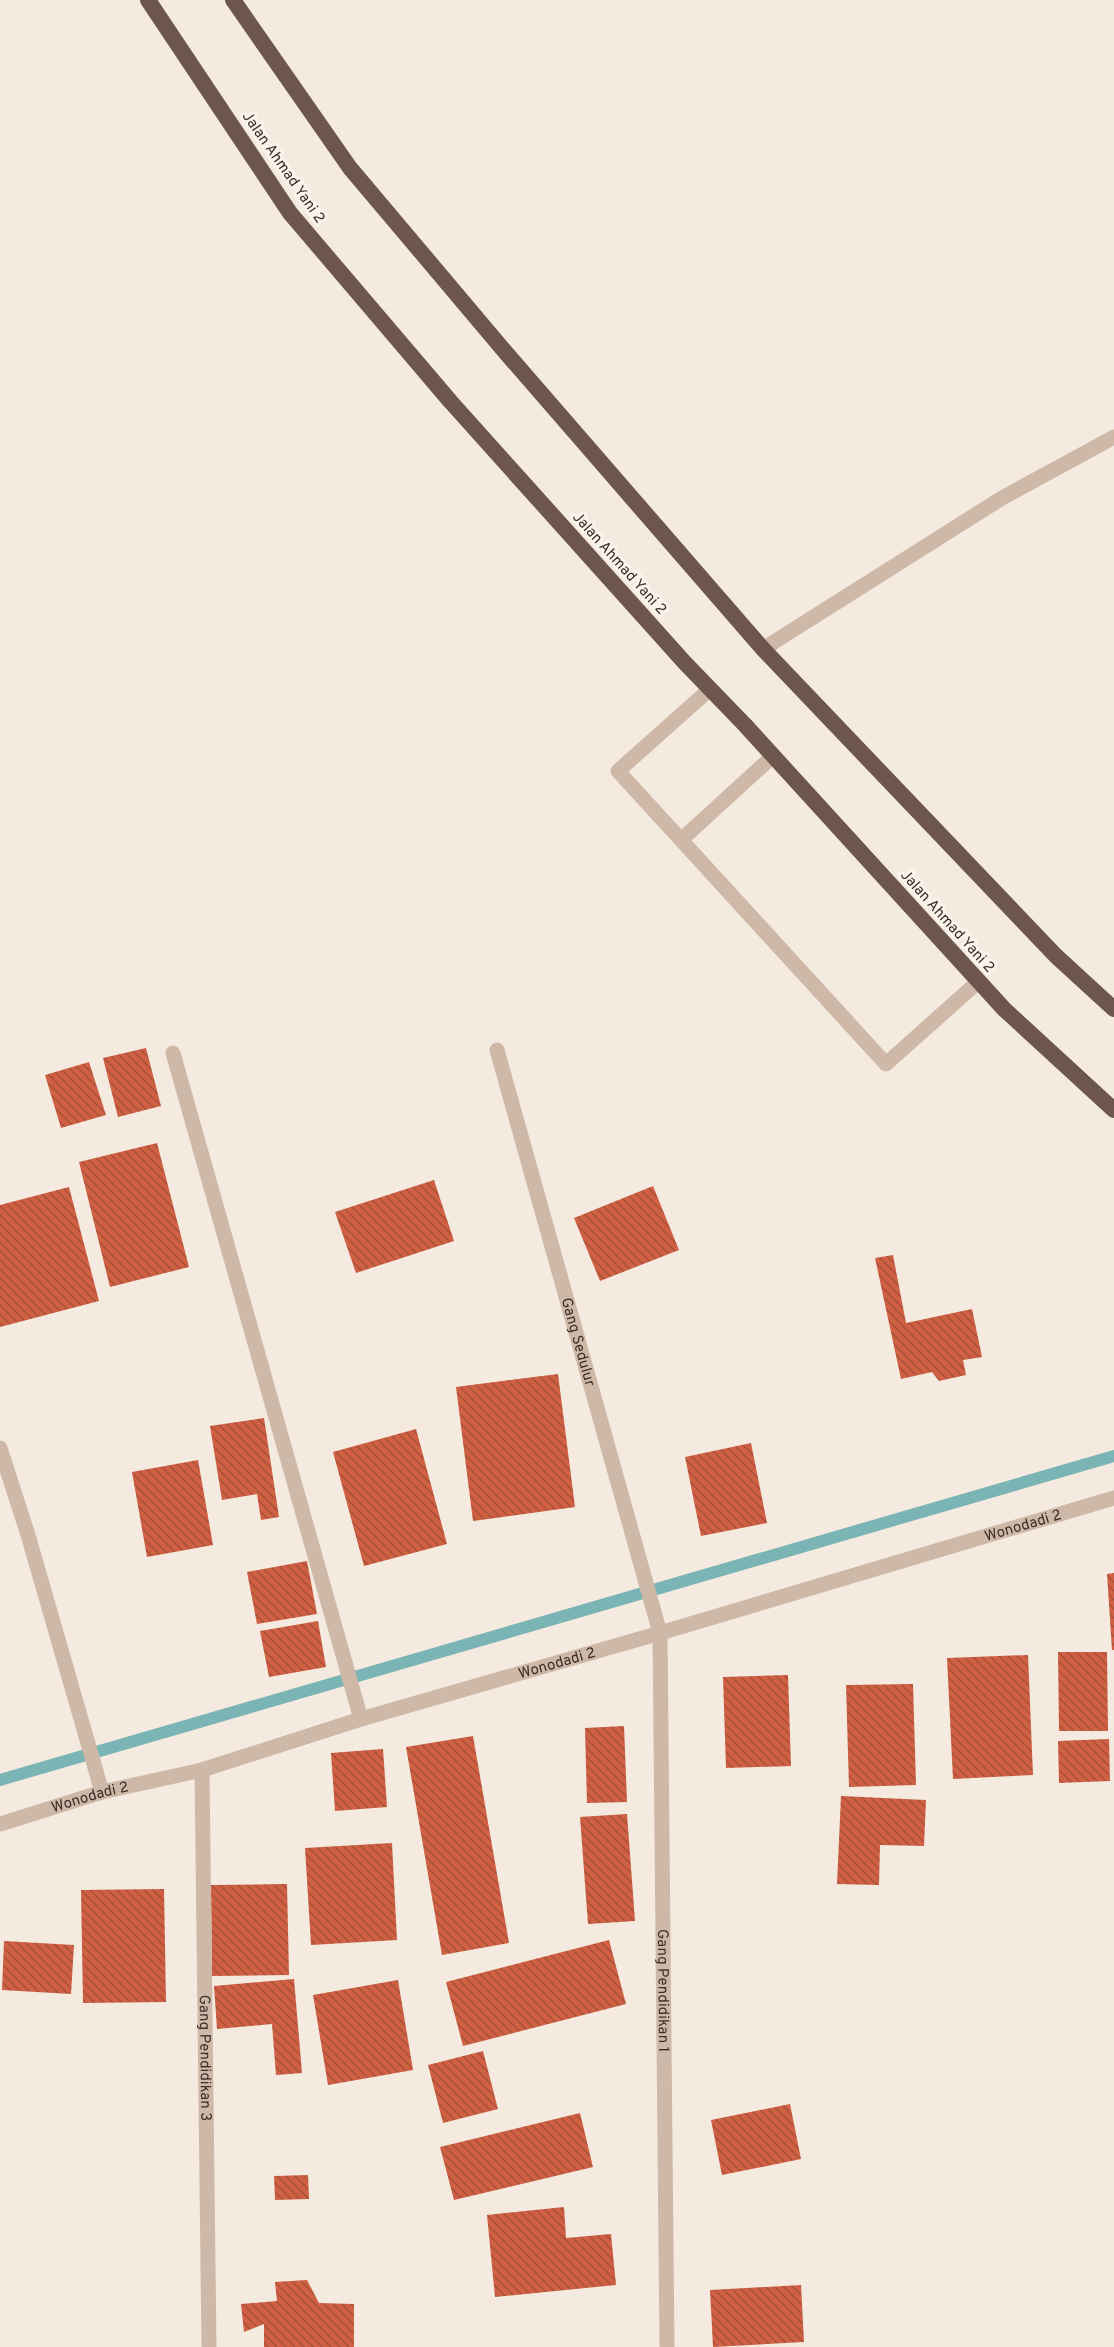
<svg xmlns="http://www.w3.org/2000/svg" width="1114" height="2347" font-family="Overpass,sans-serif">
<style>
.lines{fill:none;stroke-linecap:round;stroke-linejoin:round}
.stream{stroke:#7bb4b4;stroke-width:12}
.building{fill:url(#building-back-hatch)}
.service{stroke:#ceb9a9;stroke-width:15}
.minor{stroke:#ceb9a9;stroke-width:15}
.trunk{stroke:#6d564c;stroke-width:16}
.labels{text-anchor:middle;stroke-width:6;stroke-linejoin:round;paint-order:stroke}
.street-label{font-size:15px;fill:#3b2e29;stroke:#fbf4ec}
</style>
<defs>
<pattern id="building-back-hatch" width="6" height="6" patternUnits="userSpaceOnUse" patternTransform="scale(1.5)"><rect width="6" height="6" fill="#cf6043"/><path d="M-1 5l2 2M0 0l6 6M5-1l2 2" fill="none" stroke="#a95038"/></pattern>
</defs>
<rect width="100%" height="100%" fill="#f5eadf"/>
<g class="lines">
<path class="stream" d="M 0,1780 L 1114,1456"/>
</g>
<path class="building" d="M 146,1048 L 161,1106 L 118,1117 L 103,1058 Z
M 89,1062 L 106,1115 L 61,1128 L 45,1075 Z
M 157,1143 L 189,1267 L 110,1287 L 79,1162 Z
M 434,1180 L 454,1241 L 356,1273 L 335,1212 Z
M 653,1186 L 679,1250 L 600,1281 L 574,1218 Z
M 69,1187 L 99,1301 L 0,1327 L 0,1205 Z
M 893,1255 L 906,1323 L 972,1309 L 982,1357 L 963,1360 L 966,1375 L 939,1381 L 932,1372 L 901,1379 L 875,1258 Z
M 558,1374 L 575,1507 L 473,1521 L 456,1387 Z
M 264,1418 L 279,1517 L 261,1520 L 257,1494 L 222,1500 L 210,1426 Z
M 416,1429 L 447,1544 L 364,1566 L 333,1452 Z
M 751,1443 L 767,1523 L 701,1536 L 685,1457 Z
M 198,1460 L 213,1545 L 147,1557 L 132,1472 Z
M 307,1561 L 317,1614 L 257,1624 L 247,1572 Z
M 1114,1573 L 1114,1650 L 1112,1650 L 1107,1574 Z
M 318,1621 L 326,1667 L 269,1677 L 260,1631 Z
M 1058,1652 L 1107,1652 L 1108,1731 L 1059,1731 Z
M 1028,1655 L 1033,1775 L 953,1779 L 947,1658 Z
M 788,1675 L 791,1766 L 726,1768 L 723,1677 Z
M 913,1684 L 916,1785 L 849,1787 L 846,1685 Z
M 624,1726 L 627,1802 L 587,1803 L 585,1728 Z
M 473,1736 L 509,1943 L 442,1955 L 406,1747 Z
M 1109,1739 L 1110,1781 L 1059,1783 L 1058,1741 Z
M 383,1749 L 387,1807 L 335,1811 L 331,1753 Z
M 841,1796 L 926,1800 L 924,1846 L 880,1845 L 879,1885 L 837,1884 Z
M 627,1814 L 635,1921 L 588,1924 L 580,1817 Z
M 392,1843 L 397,1940 L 311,1945 L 305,1848 Z
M 287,1884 L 289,1975 L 212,1976 L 211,1885 Z
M 164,1889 L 166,2002 L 83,2003 L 81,1890 Z
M 609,1940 L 626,2004 L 463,2046 L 446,1982 Z
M 4,1941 L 74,1945 L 71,1994 L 2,1990 Z
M 294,1979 L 302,2073 L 276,2075 L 272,2024 L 217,2029 L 214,1986 Z
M 398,1980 L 413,2070 L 328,2085 L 313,1995 Z
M 483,2051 L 498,2109 L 443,2123 L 428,2065 Z
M 790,2104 L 801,2159 L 722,2175 L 711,2120 Z
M 580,2113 L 593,2167 L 454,2200 L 440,2147 Z
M 308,2175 L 309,2199 L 275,2200 L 274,2176 Z
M 564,2207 L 566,2238 L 611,2234 L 616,2285 L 495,2297 L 487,2215 Z
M 307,2280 L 319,2303 L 354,2304 L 354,2347 L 264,2347 L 264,2324 L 244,2332 L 241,2304 L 277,2301 L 275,2282 Z
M 801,2285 L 804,2342 L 713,2347 L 710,2290 Z"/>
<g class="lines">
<path class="service" d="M 763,649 L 1002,498 L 1114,437
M 710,689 L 618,771 L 886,1064 L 979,981
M 681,840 L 773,756"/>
<g class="minor">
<path id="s1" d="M 497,1050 L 660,1633 L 667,2347"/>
<path d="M 173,1053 L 361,1719"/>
<path d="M 0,1448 L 28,1535 L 102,1792"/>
<path id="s2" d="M 202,1770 L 209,2347"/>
<path id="s3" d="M 0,1824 L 102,1792 L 202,1770 L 361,1719 L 660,1633 L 1114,1498"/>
</g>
<path class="trunk" d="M 148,0 L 290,213 L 450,401 L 685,663 L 745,725 L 1004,1009 L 1114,1110
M 233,0 L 350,168 L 507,354 L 763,649 L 1056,956 L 1114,1009"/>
</g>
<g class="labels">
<g class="street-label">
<text transform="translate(284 167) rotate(55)" y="5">Jalan Ahmad Yani 2</text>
<text transform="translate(620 563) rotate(48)" y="5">Jalan Ahmad Yani 2</text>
<text transform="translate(948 921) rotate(48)" y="5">Jalan Ahmad Yani 2</text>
<text dy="5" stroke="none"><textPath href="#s1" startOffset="303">Gang Sedulur</textPath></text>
<text dy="5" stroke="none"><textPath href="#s3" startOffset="1066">Wonodadi 2</textPath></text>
<text dy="5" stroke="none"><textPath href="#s3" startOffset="580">Wonodadi 2</textPath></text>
<text dy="5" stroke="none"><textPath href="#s3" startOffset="94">Wonodadi 2</textPath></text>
<text dy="5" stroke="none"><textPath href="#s1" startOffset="963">Gang Pendidikan 1</textPath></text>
<text dy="5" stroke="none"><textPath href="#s2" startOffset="288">Gang Pendidikan 3</textPath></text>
</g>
</g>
</svg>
